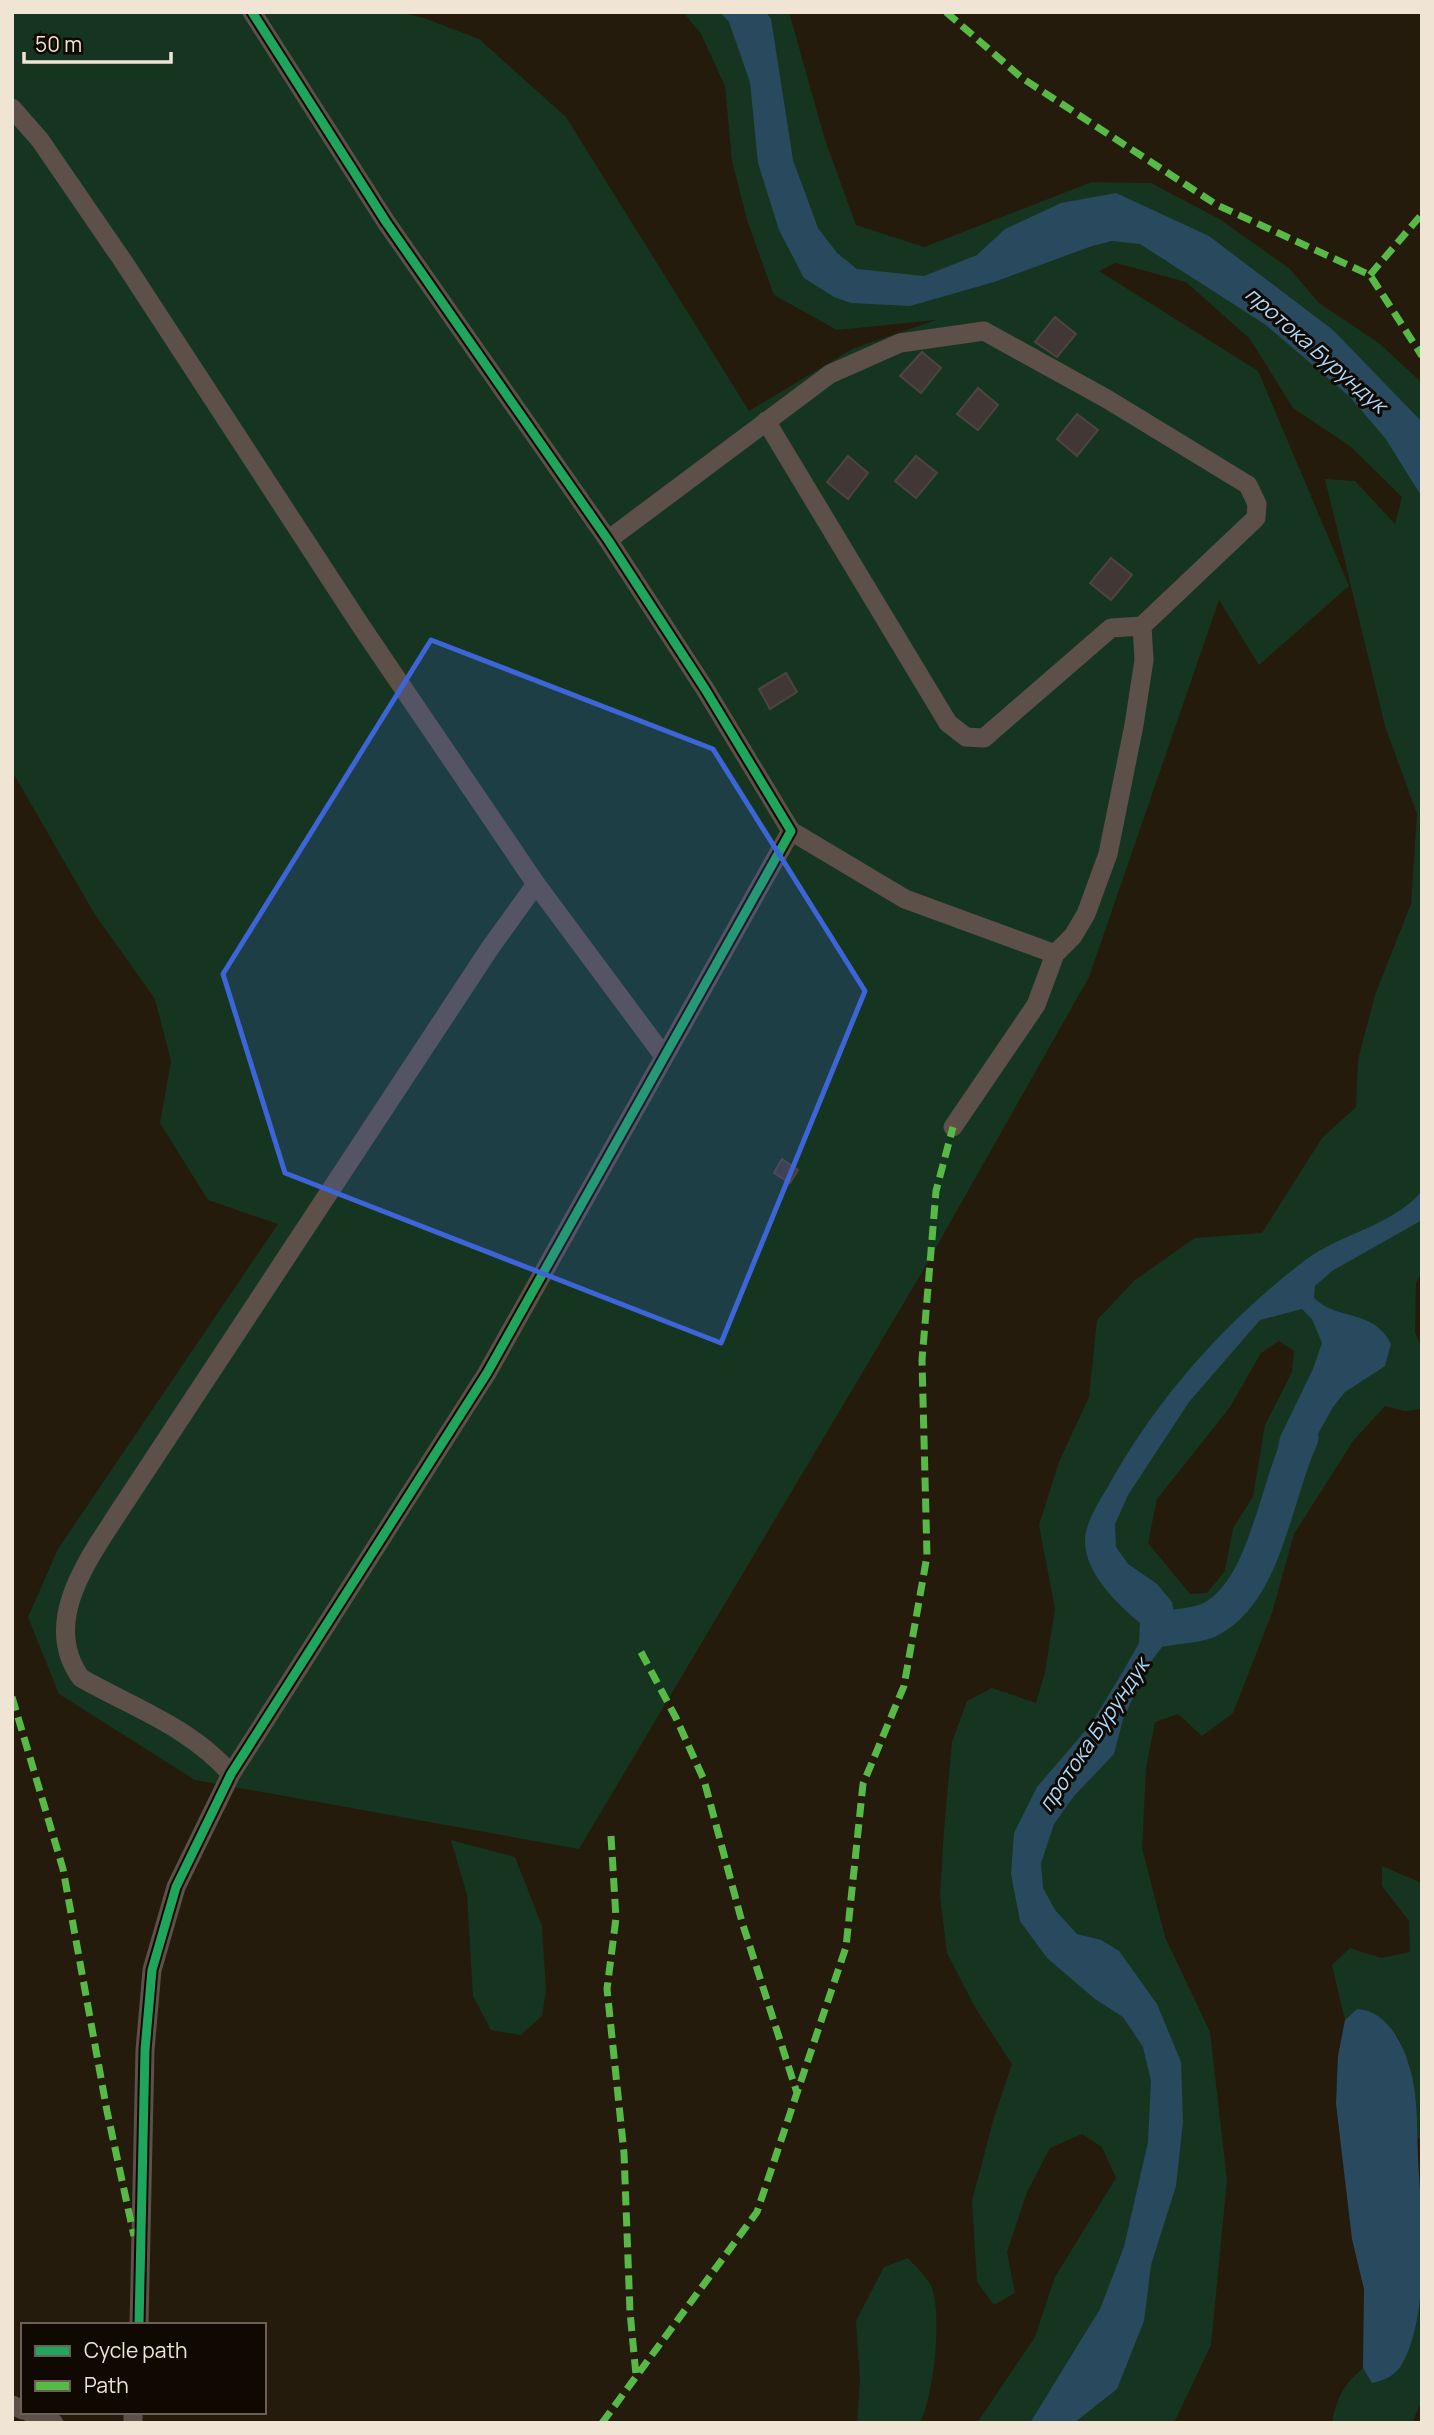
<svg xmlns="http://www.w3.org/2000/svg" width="1434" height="2435" font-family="Manrope,sans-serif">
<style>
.green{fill:#163520;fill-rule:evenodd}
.water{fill:#29495f}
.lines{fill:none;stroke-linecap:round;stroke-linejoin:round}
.river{stroke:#29495f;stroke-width:35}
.building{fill:#413836;stroke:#4d4442;stroke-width:2}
.minor{stroke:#5c5049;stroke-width:19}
.quiet{stroke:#58b947;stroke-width:7;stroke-dasharray:14 7;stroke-linecap:butt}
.cycleway-casing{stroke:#100902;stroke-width:13}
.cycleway{stroke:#20a55d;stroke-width:9}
.marked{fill:#3d65d8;fill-opacity:0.2;stroke:#3d65d8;stroke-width:5;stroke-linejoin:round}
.labels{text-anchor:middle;stroke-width:6;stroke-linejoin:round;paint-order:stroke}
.water-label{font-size:21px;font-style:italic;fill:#aadafe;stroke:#100902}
</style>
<rect width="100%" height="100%" fill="#241b0c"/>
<path class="green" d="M 12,12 L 397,12 L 424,18 L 479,39 L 566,117 L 749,411 L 852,349 L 936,320 L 837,330 L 774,295 L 748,223 L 732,161 L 725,86 L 701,34 L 683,12 L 789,12 L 825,140 L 856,225 L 924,247 L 1092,182 L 1151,183 L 1221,220 L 1290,269 L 1319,303 L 1380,344 L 1422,383 L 1422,1272 L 1416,1283 L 1415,1332 L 1422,1349 L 1422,1409 L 1405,1411 L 1385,1406 L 1353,1441 L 1294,1534 L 1272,1613 L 1233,1713 L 1202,1736 L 1178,1714 L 1155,1722 L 1146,1768 L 1142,1848 L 1165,1937 L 1210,2032 L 1227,2180 L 1211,2345 L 1174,2423 L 977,2423 L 1035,2337 L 1055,2277 L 1116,2178 L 1102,2147 L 1082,2134 L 1050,2148 L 1027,2192 L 1007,2252 L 1015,2293 L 994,2305 L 977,2282 L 972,2201 L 993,2121 L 1012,2064 L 976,2009 L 947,1953 L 940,1896 L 944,1830 L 952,1742 L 967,1701 L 992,1688 L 1036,1703 L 1045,1672 L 1055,1609 L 1039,1525 L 1059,1462 L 1089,1397 L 1097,1320 L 1135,1280 L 1195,1238 L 1262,1233 L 1322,1138 L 1356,1107 L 1358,1060 L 1375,995 L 1411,904 L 1417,814 L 1385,726 L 1325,479 L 1355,481 L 1395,524 L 1402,497 L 1350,446 L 1293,408 L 1250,339 L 1186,282 L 1116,263 L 1099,271 L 1258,371 L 1349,586 L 1259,665 L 1219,600 L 1089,977 L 921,1274 L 579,1849 L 195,1780 L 59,1694 L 28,1617 L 58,1549 L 278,1224 L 208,1200 L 160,1123 L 171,1061 L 155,999 L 94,913 L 12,771 ZM 1279,1341 L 1294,1351 L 1292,1372 L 1265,1425 L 1253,1497 L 1233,1528 L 1225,1571 L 1207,1593 L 1190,1594 L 1148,1543 L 1157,1499 L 1230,1407 L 1261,1353 Z
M 451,1840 L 515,1857 L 542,1926 L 546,1991 L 542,2016 L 521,2035 L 491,2030 L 473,1996 L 467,1895 Z
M 1382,1866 L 1422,1883 L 1422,2139 L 1417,2138 L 1410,2066 L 1398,2037 L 1357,2009 L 1345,2020 L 1332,1965 L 1350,1948 L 1381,1958 L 1410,1952 L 1409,1921 L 1382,1886 Z
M 908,2258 C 915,2266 928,2278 932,2288 C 942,2317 934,2395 920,2423 L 857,2423 L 860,2382 L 856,2321 L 884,2267 Z
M 1422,2279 L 1422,2400 L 1412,2423 L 1332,2423 C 1337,2397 1343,2385 1363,2368 L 1373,2383 L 1414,2328 Z"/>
<path class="water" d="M 720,12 L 766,12 L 771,19 L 793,160 L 818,228 L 837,253 L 857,269 L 924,276 L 977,255 L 1005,229 L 1061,203 L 1116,193 L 1209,236 L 1333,330 L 1422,422 L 1422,497 L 1385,438 L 1350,397 L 1266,325 L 1140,244 L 1112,241 L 1092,246 L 994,282 L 910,306 L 851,303 L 834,297 L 804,278 L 779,230 L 758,163 L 750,82 L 729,22 Z
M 1422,1191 L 1422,1220 L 1332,1271 L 1315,1286 L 1314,1298 C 1339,1322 1373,1308 1391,1344 L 1385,1366 L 1345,1392 L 1333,1407 L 1291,1482 L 1282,1481 L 1274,1472 L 1280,1437 L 1313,1369 L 1322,1343 L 1312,1319 L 1302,1309 L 1260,1320 L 1189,1402 L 1128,1495 L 1115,1524 L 1116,1547 L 1128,1564 L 1157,1584 L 1172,1602 L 1175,1621 L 1165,1643 L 1149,1664 L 1123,1719 L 1114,1754 L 1074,1796 L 1054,1824 L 1041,1863 L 1043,1888 L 1055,1910 L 1077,1934 L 1101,1940 L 1119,1951 L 1157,2004 L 1181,2062 L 1183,2121 L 1176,2186 L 1151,2265 L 1144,2321 L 1117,2389 L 1074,2423 L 1030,2423 L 1100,2309 L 1124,2247 L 1148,2142 L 1151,2081 L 1143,2047 L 1123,2017 L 1095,1999 L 1047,1958 L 1020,1921 L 1011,1874 L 1014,1833 L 1037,1787 L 1091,1724 L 1125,1668 L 1139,1643 L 1140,1623 C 1118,1604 1085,1574 1085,1541 C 1085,1522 1101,1499 1110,1483 C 1159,1396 1225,1322 1304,1261 C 1341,1233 1391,1227 1422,1191 Z
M 1357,2009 C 1386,2010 1403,2043 1410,2068 C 1418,2097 1417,2128 1418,2158 C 1421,2215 1431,2313 1402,2364 C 1395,2376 1385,2380 1372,2383 L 1363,2368 L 1364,2289 L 1352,2239 L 1336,2104 L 1338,2056 L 1345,2020 Z"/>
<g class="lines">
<path class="river" d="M 1163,1629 C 1177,1626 1198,1626 1211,1619 C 1266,1590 1276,1490 1301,1438"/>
</g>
<path class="building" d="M 1055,317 L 1076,334 L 1057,357 L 1035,342 Z
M 922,352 L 941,368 L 921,393 L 900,376 Z
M 978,388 L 998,405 L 978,430 L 957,414 Z
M 1077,414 L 1098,430 L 1077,456 L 1057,439 Z
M 848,456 L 868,473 L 848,499 L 827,482 Z
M 916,456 L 937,473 L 916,498 L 895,481 Z
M 1111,558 L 1132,575 L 1111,600 L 1090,583 Z
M 786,673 L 797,692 L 770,709 L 759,689 Z
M 782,1159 L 798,1170 L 790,1183 L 774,1173 Z"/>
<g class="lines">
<path class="minor" d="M 252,12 L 386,222 L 608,540 L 705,689 L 791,831 L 905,899 L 1055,954
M 12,108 L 40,140 L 123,261 L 361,626 L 536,884 L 663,1055
M 766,421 L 948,723 L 966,737 L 984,738 L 1111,628 L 1142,626
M 608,540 L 830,374 L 900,343 L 984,331 L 1107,399 L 1248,485 L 1257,504 L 1256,518 L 1142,626 L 1144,660 L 1134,725 L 1108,854 L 1086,914 L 1073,936 L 1055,954 L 1036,1005 L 953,1127
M 231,1774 C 190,1727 134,1708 81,1678 C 41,1623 87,1561 118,1513 L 490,948 L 536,884
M 139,2325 L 145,2050 L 152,1970 L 176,1887 L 231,1774 L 487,1373 L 791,831
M 12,2405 L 23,2410
M 29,2412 L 54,2423
M 133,2423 L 133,2412"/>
<path class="quiet" d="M 946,12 L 1022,78 L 1217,205 L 1370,275 L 1422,356
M 1370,275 L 1422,214
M 641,1652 L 676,1718 L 704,1780 L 742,1922 L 797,2093
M 12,1697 L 63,1869 L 107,2111 L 134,2236
M 611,1836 L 616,1918 L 607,1989 L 624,2153 L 630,2312 L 636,2375
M 602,2423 L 757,2212 L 846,1947 L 863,1784 L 904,1686 L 927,1556 L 922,1360 L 936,1191 L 953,1127"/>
<g class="cycleway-casing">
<path id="cycleway" d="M 139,2325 L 145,2050 L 152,1970 L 176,1887 L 231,1774 L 487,1373 L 791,831 L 705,689 L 608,540 L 386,222 L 252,12"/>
</g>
<use href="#cycleway" class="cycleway"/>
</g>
<path class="marked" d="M 431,640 L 713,749 L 865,991 L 721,1343 L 285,1173 L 223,974 Z"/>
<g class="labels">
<g class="water-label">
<text transform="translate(1316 350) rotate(41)" y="7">протока Бурундук</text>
<text transform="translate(1094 1735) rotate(-56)" y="7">протока Бурундук</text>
</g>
</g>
<rect width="1434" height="2435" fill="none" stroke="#f0e5d5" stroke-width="28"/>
<rect x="21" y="2323" width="245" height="91" fill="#100902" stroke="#6a6156" stroke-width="2"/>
<rect x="35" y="2346" width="35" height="10" fill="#20a55d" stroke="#6a6156" stroke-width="2"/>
<text x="84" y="2358" font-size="21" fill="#f0e5d5">Cycle path</text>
<rect x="35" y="2381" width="35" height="10" fill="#58b947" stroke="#6a6156" stroke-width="2"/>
<text x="84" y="2393" font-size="21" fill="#f0e5d5">Path</text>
<path d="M24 52v10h147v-10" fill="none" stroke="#f0e5d5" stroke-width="3.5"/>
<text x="35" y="52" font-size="21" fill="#f0e5d5" stroke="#100902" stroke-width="5" paint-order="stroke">50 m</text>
</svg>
